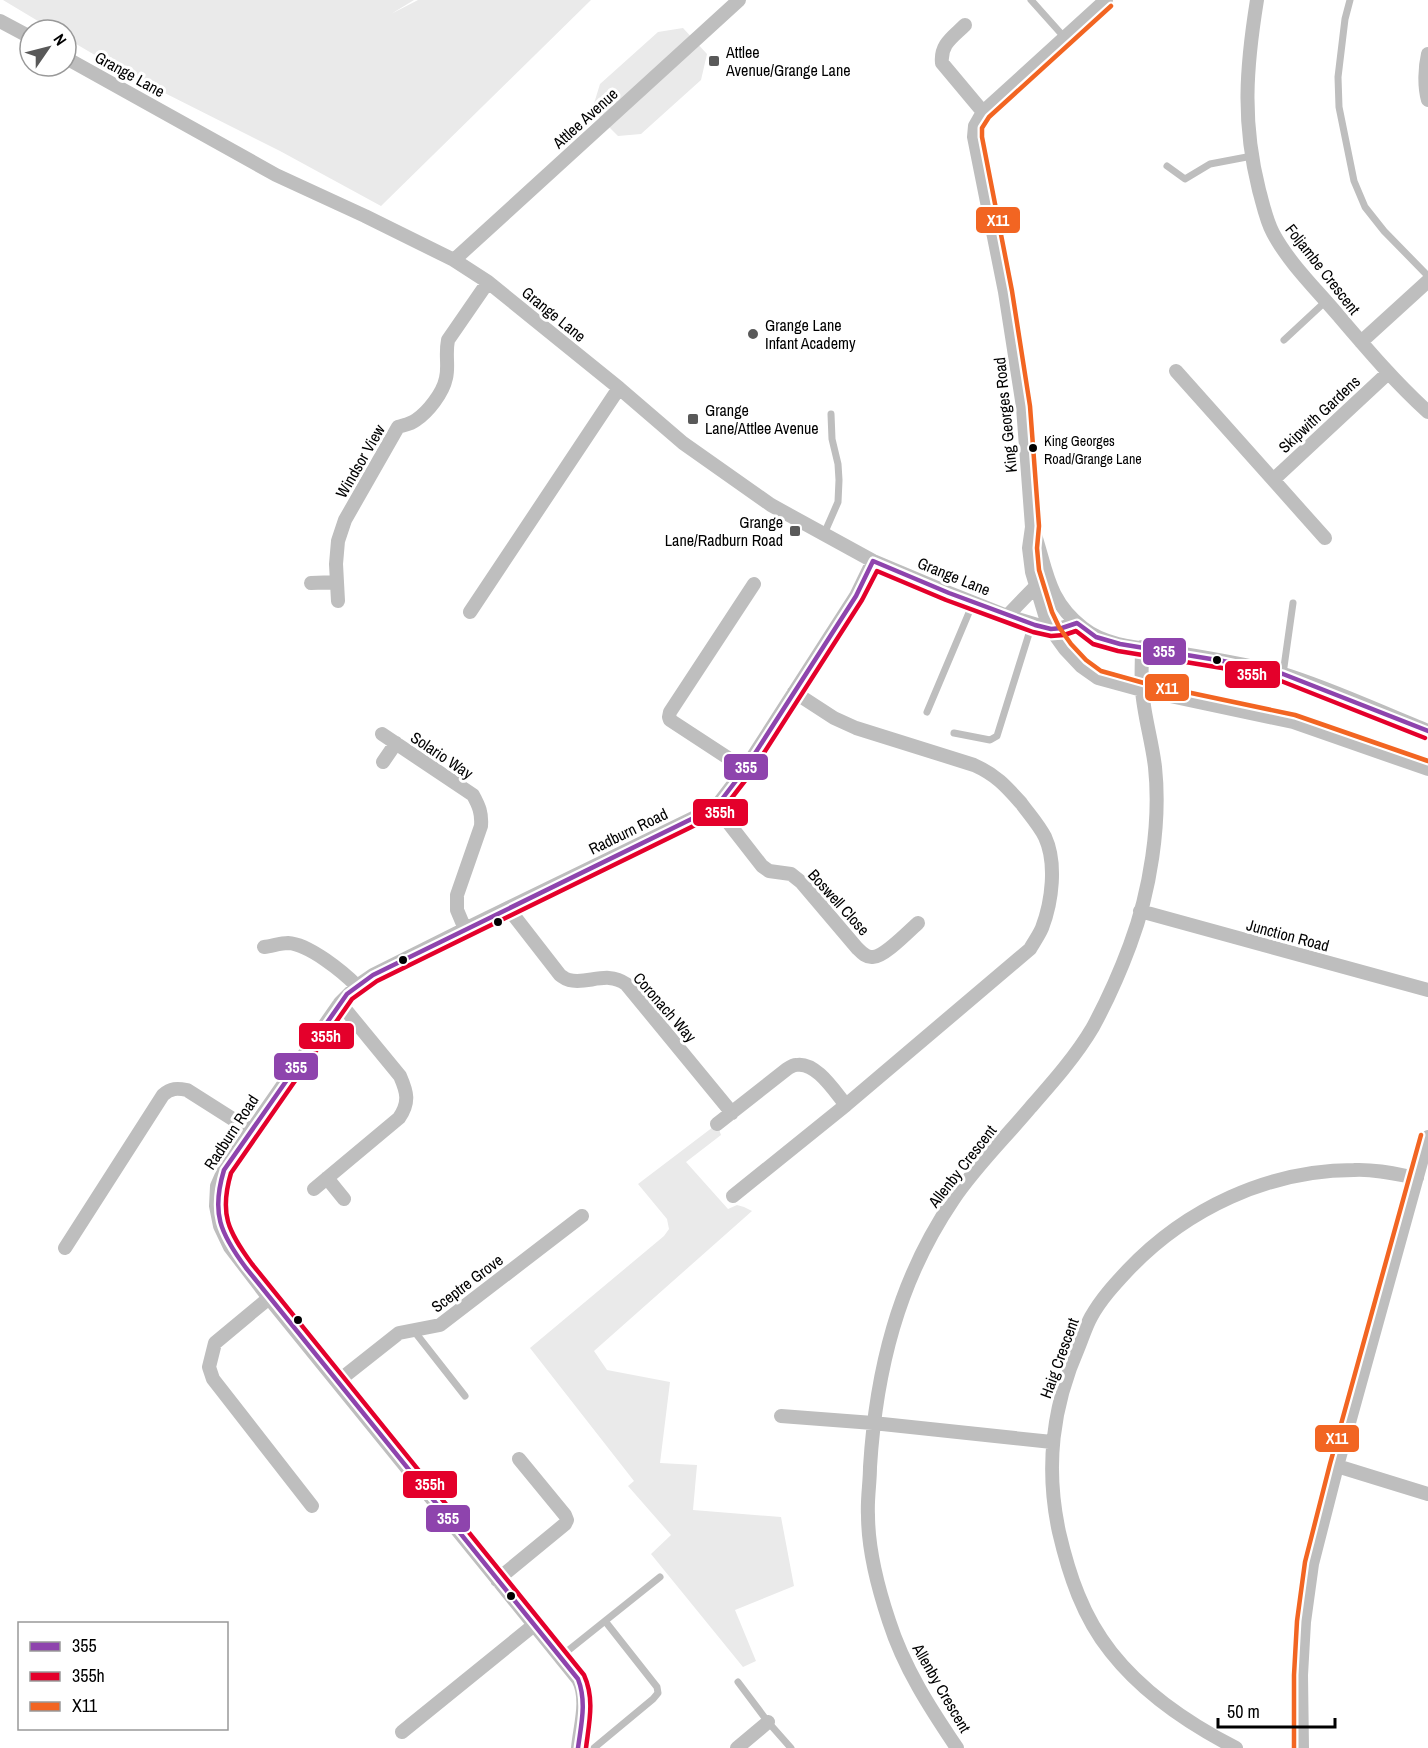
<svg xmlns="http://www.w3.org/2000/svg" width="1428" height="1748" font-family="'Archivo Narrow',sans-serif">
<style>
.green{fill:#eaeaea}
.lines{fill:none;stroke-linecap:round;stroke-linejoin:round}
.lane{stroke:#bebebe;stroke-width:7}
.street{stroke:#bebebe;stroke-width:14}
.bus-1-casing{stroke:#fff;stroke-width:9}
.bus-2-casing{stroke:#fff;stroke-width:9}
.bus-3-casing{stroke:#fff;stroke-width:9}
.bus-1{stroke:#8e44ad;stroke-width:4.5}
.bus-2{stroke:#e4002b;stroke-width:4.5}
.bus-3{stroke:#f26522;stroke-width:4.5}
.poi-dot{fill:#595959;stroke:#fff;stroke-width:2}
.bus-dot{fill:#000;stroke:#fff;stroke-width:2}
.labels{text-anchor:middle;stroke-width:6;stroke-linejoin:round;paint-order:stroke}
.bus-label{font-size:14px;fill:#000;stroke:#fff;text-anchor:start}
.poi-label{font-size:16px;fill:#000;stroke:#fff;text-anchor:start}
.street-label{font-size:16px;fill:#000;stroke:#fff}
.line-badge{stroke:#fff;stroke-width:2}
.badge-label{font-size:16px;text-anchor:middle;font-weight:bold;fill:#fff}
</style>
<rect width="100%" height="100%" fill="#fff"/>
<path class="green" d="M 3,0 L 414,0 L 391,14 L 418,0 L 591,0 L 381,206 L 280,151 L 127,74 L 66,38 L 66,30 L 53,30 Z
M 683,28 L 707,54 L 701,80 L 641,134 L 618,136 L 592,110 L 600,84 L 658,32 Z
M 717,1124 L 721,1135 L 686,1162 L 728,1209 L 737,1205 L 744,1207 L 752,1211 L 594,1351 L 607,1370 L 670,1382 L 660,1463 L 697,1465 L 693,1510 L 781,1517 L 794,1586 L 735,1610 L 756,1661 L 743,1667 L 651,1554 L 671,1535 L 628,1486 L 634,1481 L 530,1348 L 664,1236 L 669,1229 L 667,1219 L 638,1184 Z"/>
<g class="lines">
<path class="lane" d="M 1031,0 L 1065,38
M 1350,0 L 1345,19 L 1338,77 L 1339,107 L 1354,181 L 1365,207 L 1384,231 L 1428,276
M 1167,166 L 1185,179 L 1210,164 L 1252,156
M 1284,340 L 1326,301
M 824,534 L 838,502 L 839,480 L 838,464 L 832,439 L 831,414
M 1283,674 L 1293,603
M 927,712 L 973,603
M 954,733 L 990,740 L 997,736 L 1032,624
M 414,1331 L 465,1396
M 605,1621 L 660,1577
M 560,1657 L 605,1621 L 657,1687 L 658,1693 L 653,1699 L 594,1748
M 738,1682 L 768,1722 L 791,1748"/>
<path class="street" d="M 1106,0 L 983,112 L 975,126 L 974,137 L 1005,292 L 1023,407 L 1032,527 L 1029,548 L 1032,572 L 1045,615 L 1052,631 L 1065,649 L 1081,666 L 1098,678 L 1142,690 L 1293,722 L 1428,769
M 1257,0 C 1246,68 1242,122 1259,190 C 1263,204 1266,220 1273,233 C 1289,263 1316,289 1338,315 C 1367,349 1395,382 1428,412
M 0,21 L 30,37
M 965,25 C 953,37 940,44 942,63 L 983,112
M 1428,54 C 1425,67 1424,86 1428,100
M 66,58 L 276,175 L 365,216 L 454,260 L 488,282 L 619,388 L 683,443 L 771,505 L 873,561 L 949,593 L 1007,616 L 1044,627 L 1062,628 L 1077,623
M 454,260 L 739,0
M 1361,342 L 1428,281
M 1176,371 L 1325,538
M 1274,479 L 1388,373
M 1033,529 C 1047,569 1046,599 1083,628 C 1107,647 1142,648 1171,652 C 1208,658 1247,664 1283,674 C 1332,689 1380,712 1428,731
M 311,583 L 337,582
M 338,601 L 336,564 L 338,541 L 345,520 L 398,427 C 404,425 411,424 416,420 C 428,412 443,393 446,378 C 449,366 445,355 448,340 L 488,282
M 470,612 L 619,388
M 1007,616 L 1036,586 L 1040,585
M 382,734 L 473,795 C 479,806 482,813 481,826 L 457,895 L 457,910 L 465,929
M 383,762 L 396,743
M 745,769 L 670,720 L 669,717 L 670,712 L 754,584
M 716,807 L 762,866 L 769,871 L 791,874 L 801,882 L 857,948 C 861,952 866,958 873,957 C 884,957 909,931 918,923
M 508,908 L 560,975 C 563,977 565,979 569,980 C 587,985 607,970 626,984 L 732,1113
M 1140,911 L 1428,990
M 264,947 C 272,946 281,943 288,943 C 309,944 343,972 357,986
M 717,1124 L 787,1069 C 790,1067 793,1065 796,1065 C 816,1061 835,1092 846,1105
M 327,1178 L 344,1199
M 314,1189 L 399,1118 C 410,1102 407,1092 400,1076 L 340,1003
M 733,1196 L 846,1105 L 1030,949 C 1034,942 1039,935 1042,928 C 1052,902 1057,863 1045,837 C 1039,825 1029,814 1021,803 C 1005,785 996,775 974,765 L 856,728 L 834,718 L 794,692
M 65,1248 L 163,1095 C 171,1088 177,1088 187,1090 L 250,1130
M 269,1298 L 215,1343 L 209,1367 L 213,1379 L 312,1506
M 337,1382 L 399,1333 L 440,1325 L 582,1216
M 781,1416 L 873,1423 L 1052,1442
M 1337,1466 L 1428,1494
M 497,1580 L 565,1524 L 567,1520 L 565,1515 L 519,1459
M 402,1732 L 534,1625
M 578,1748 C 580,1726 589,1699 578,1679 L 269,1298 L 230,1247 L 220,1226 L 216,1206 L 217,1186 L 224,1170 L 340,1003 L 357,986 L 373,975 L 465,929 L 716,807 L 745,769 L 856,596 L 873,561
M 737,1748 L 768,1722
M 957,1748 C 930,1708 904,1668 889,1621 C 878,1588 868,1550 868,1515 C 867,1499 870,1483 870,1467 C 876,1371 898,1281 953,1200 C 975,1167 1004,1139 1030,1108 C 1052,1083 1076,1056 1093,1027 C 1107,1001 1120,972 1130,945 C 1150,892 1161,823 1155,767 C 1152,741 1144,716 1142,690 C 1141,676 1142,661 1142,647
M 1236,1748 C 1189,1724 1144,1694 1111,1652 C 1083,1617 1069,1575 1059,1532 C 1045,1467 1052,1407 1079,1346 C 1083,1336 1086,1326 1091,1317 C 1101,1299 1114,1285 1128,1270 C 1186,1209 1268,1170 1354,1170 C 1375,1169 1396,1174 1417,1178
M 1302,1748 L 1301,1675 L 1304,1622 L 1312,1564 L 1337,1466 L 1428,1137"/>
<g class="bus-1-casing">
<path id="bus-1" d="M 578,1748 C 581,1725 587,1702 578,1679 L 246,1268 C 220,1233 211,1213 224,1170 L 347,994 L 373,975 L 716,807 L 745,769 L 856,596 L 873,561 L 949,593 L 1035,625 L 1051,629 L 1062,628 L 1077,623 L 1096,637 L 1120,644 L 1223,661 L 1283,674 L 1428,731"/>
</g>
<g class="bus-2-casing">
<path id="bus-2" d="M 586,1748 C 589,1723 595,1699 584,1675 L 252,1264 C 228,1231 219,1214 231,1173 L 352,999 L 377,981 L 720,813 L 751,773 L 862,600 L 877,571 L 946,600 L 1033,632 L 1051,636 L 1064,635 L 1076,631 L 1093,644 L 1118,651 L 1222,668 L 1281,681 L 1425,738"/>
</g>
<g class="bus-3-casing">
<path id="bus-3" d="M 1111,6 L 989,117 L 982,128 L 982,137 L 1012,291 L 1030,406 L 1039,526 L 1037,548 L 1039,570 L 1052,612 L 1059,627 L 1071,644 L 1086,660 L 1101,671 L 1144,683 L 1295,715 L 1428,761
M 1294,1748 L 1294,1675 L 1297,1621 L 1305,1562 L 1330,1464 L 1421,1135"/>
</g>
<use href="#bus-1" class="bus-1"/>
<use href="#bus-2" class="bus-2"/>
<use href="#bus-3" class="bus-3"/>
</g>
<g class="poi-dot">
<rect x="708" y="55" width="12" height="12" rx="3"/>
<circle cx="753" cy="334" r="6"/>
<rect x="687" y="413" width="12" height="12" rx="3"/>
<rect x="789" y="525" width="12" height="12" rx="3"/>
</g>
<g class="bus-dot">
<circle cx="1033" cy="448" r="5"/>
<circle cx="1217" cy="660" r="5"/>
<circle cx="498" cy="922" r="5"/>
<circle cx="403" cy="960" r="5"/>
<circle cx="298" cy="1320" r="5"/>
<circle cx="511" cy="1596" r="5"/>
</g>
<g class="labels">
<g class="bus-label">
<text x="1044" y="446">King Georges<tspan x="1044" dy="18">Road/Grange Lane</tspan></text>
</g>
<g class="poi-label">
<text x="726" y="58">Attlee<tspan x="726" dy="18">Avenue/Grange Lane</tspan></text>
<text x="765" y="331">Grange Lane<tspan x="765" dy="18">Infant Academy</tspan></text>
<text x="705" y="416">Grange<tspan x="705" dy="18">Lane/Attlee Avenue</tspan></text>
<text x="783" y="528" text-anchor="end">Grange<tspan x="783" dy="18">Lane/Radburn Road</tspan></text>
</g>
<g class="street-label">
<text transform="translate(130 74) rotate(29)" y="6">Grange Lane</text>
<text transform="translate(585 118) rotate(-42)" y="6">Attlee Avenue</text>
<text transform="translate(1323 269) rotate(52)" y="6">Foljambe Crescent</text>
<text transform="translate(554 314) rotate(39)" y="6">Grange Lane</text>
<text transform="translate(1319 414) rotate(-43)" y="6">Skipwith Gardens</text>
<text transform="translate(1005 415) rotate(-96)" y="6">King Georges Road</text>
<text transform="translate(360 461) rotate(-60)" y="6">Windsor View</text>
<text transform="translate(954 576) rotate(22)" y="6">Grange Lane</text>
<text transform="translate(442 755) rotate(34)" y="6">Solario Way</text>
<text transform="translate(628 831) rotate(-26)" y="6">Radburn Road</text>
<text transform="translate(839 902) rotate(48)" y="6">Boswell Close</text>
<text transform="translate(1288 935) rotate(15)" y="6">Junction Road</text>
<text transform="translate(665 1007) rotate(49)" y="6">Coronach Way</text>
<text transform="translate(231 1132) rotate(-57)" y="6">Radburn Road</text>
<text transform="translate(962 1166) rotate(-52)" y="6">Allenby Crescent</text>
<text transform="translate(467 1283) rotate(-37)" y="6">Sceptre Grove</text>
<text transform="translate(1059 1358) rotate(-70)" y="6">Haig Crescent</text>
<text transform="translate(942 1688) rotate(60)" y="6">Allenby Crescent</text>
</g>
</g>
<g class="line-badge">
<rect x="975" y="206" width="46" height="28" rx="6" fill="#f26522"/>
<rect x="1142" y="637" width="45" height="29" rx="6" fill="#8e44ad"/>
<rect x="1224" y="660" width="57" height="29" rx="6" fill="#e4002b"/>
<rect x="1144" y="673" width="46" height="29" rx="6" fill="#f26522"/>
<rect x="723" y="753" width="46" height="28" rx="6" fill="#8e44ad"/>
<rect x="692" y="798" width="57" height="29" rx="6" fill="#e4002b"/>
<rect x="298" y="1022" width="57" height="28" rx="6" fill="#e4002b"/>
<rect x="273" y="1052" width="46" height="29" rx="6" fill="#8e44ad"/>
<rect x="1314" y="1424" width="46" height="29" rx="6" fill="#f26522"/>
<rect x="402" y="1470" width="56" height="29" rx="6" fill="#e4002b"/>
<rect x="425" y="1504" width="46" height="29" rx="6" fill="#8e44ad"/>
</g>
<g class="badge-label">
<text x="998" y="226">X11</text>
<text x="1164" y="657">355</text>
<text x="1252" y="680">355h</text>
<text x="1167" y="694">X11</text>
<text x="746" y="773">355</text>
<text x="720" y="818">355h</text>
<text x="326" y="1042">355h</text>
<text x="296" y="1073">355</text>
<text x="1337" y="1444">X11</text>
<text x="430" y="1490">355h</text>
<text x="448" y="1524">355</text>
</g>
<rect x="18" y="1622" width="210" height="108" fill="#ffffff" stroke="#999999" stroke-width="1.5"/>
<rect x="30" y="1642" width="30" height="9" fill="#8e44ad" stroke="#999999" stroke-width="1.5"/>
<text x="72" y="1652" font-size="18" fill="#000000">355</text>
<rect x="30" y="1672" width="30" height="9" fill="#e4002b" stroke="#999999" stroke-width="1.5"/>
<text x="72" y="1682" font-size="18" fill="#000000">355h</text>
<rect x="30" y="1702" width="30" height="9" fill="#f26522" stroke="#999999" stroke-width="1.5"/>
<text x="72" y="1712" font-size="18" fill="#000000">X11</text>
<g transform="translate(48 48) rotate(55)"><circle r="28" fill="#ffffff" stroke="#999999" stroke-width="1.5"/>
<path d="M0-4.5L10 22L0 15L-10 22Z" fill="#595959"/>
<text y="-9" font-size="16" font-weight="bold" text-anchor="middle" fill="#000000">N</text>
</g>
<path d="M1218 1718v9h117v-9" fill="none" stroke="#000000" stroke-width="3"/>
<text x="1227" y="1718" font-size="18" fill="#000000" stroke="#ffffff" stroke-width="4.5" paint-order="stroke">50 m</text>
</svg>
